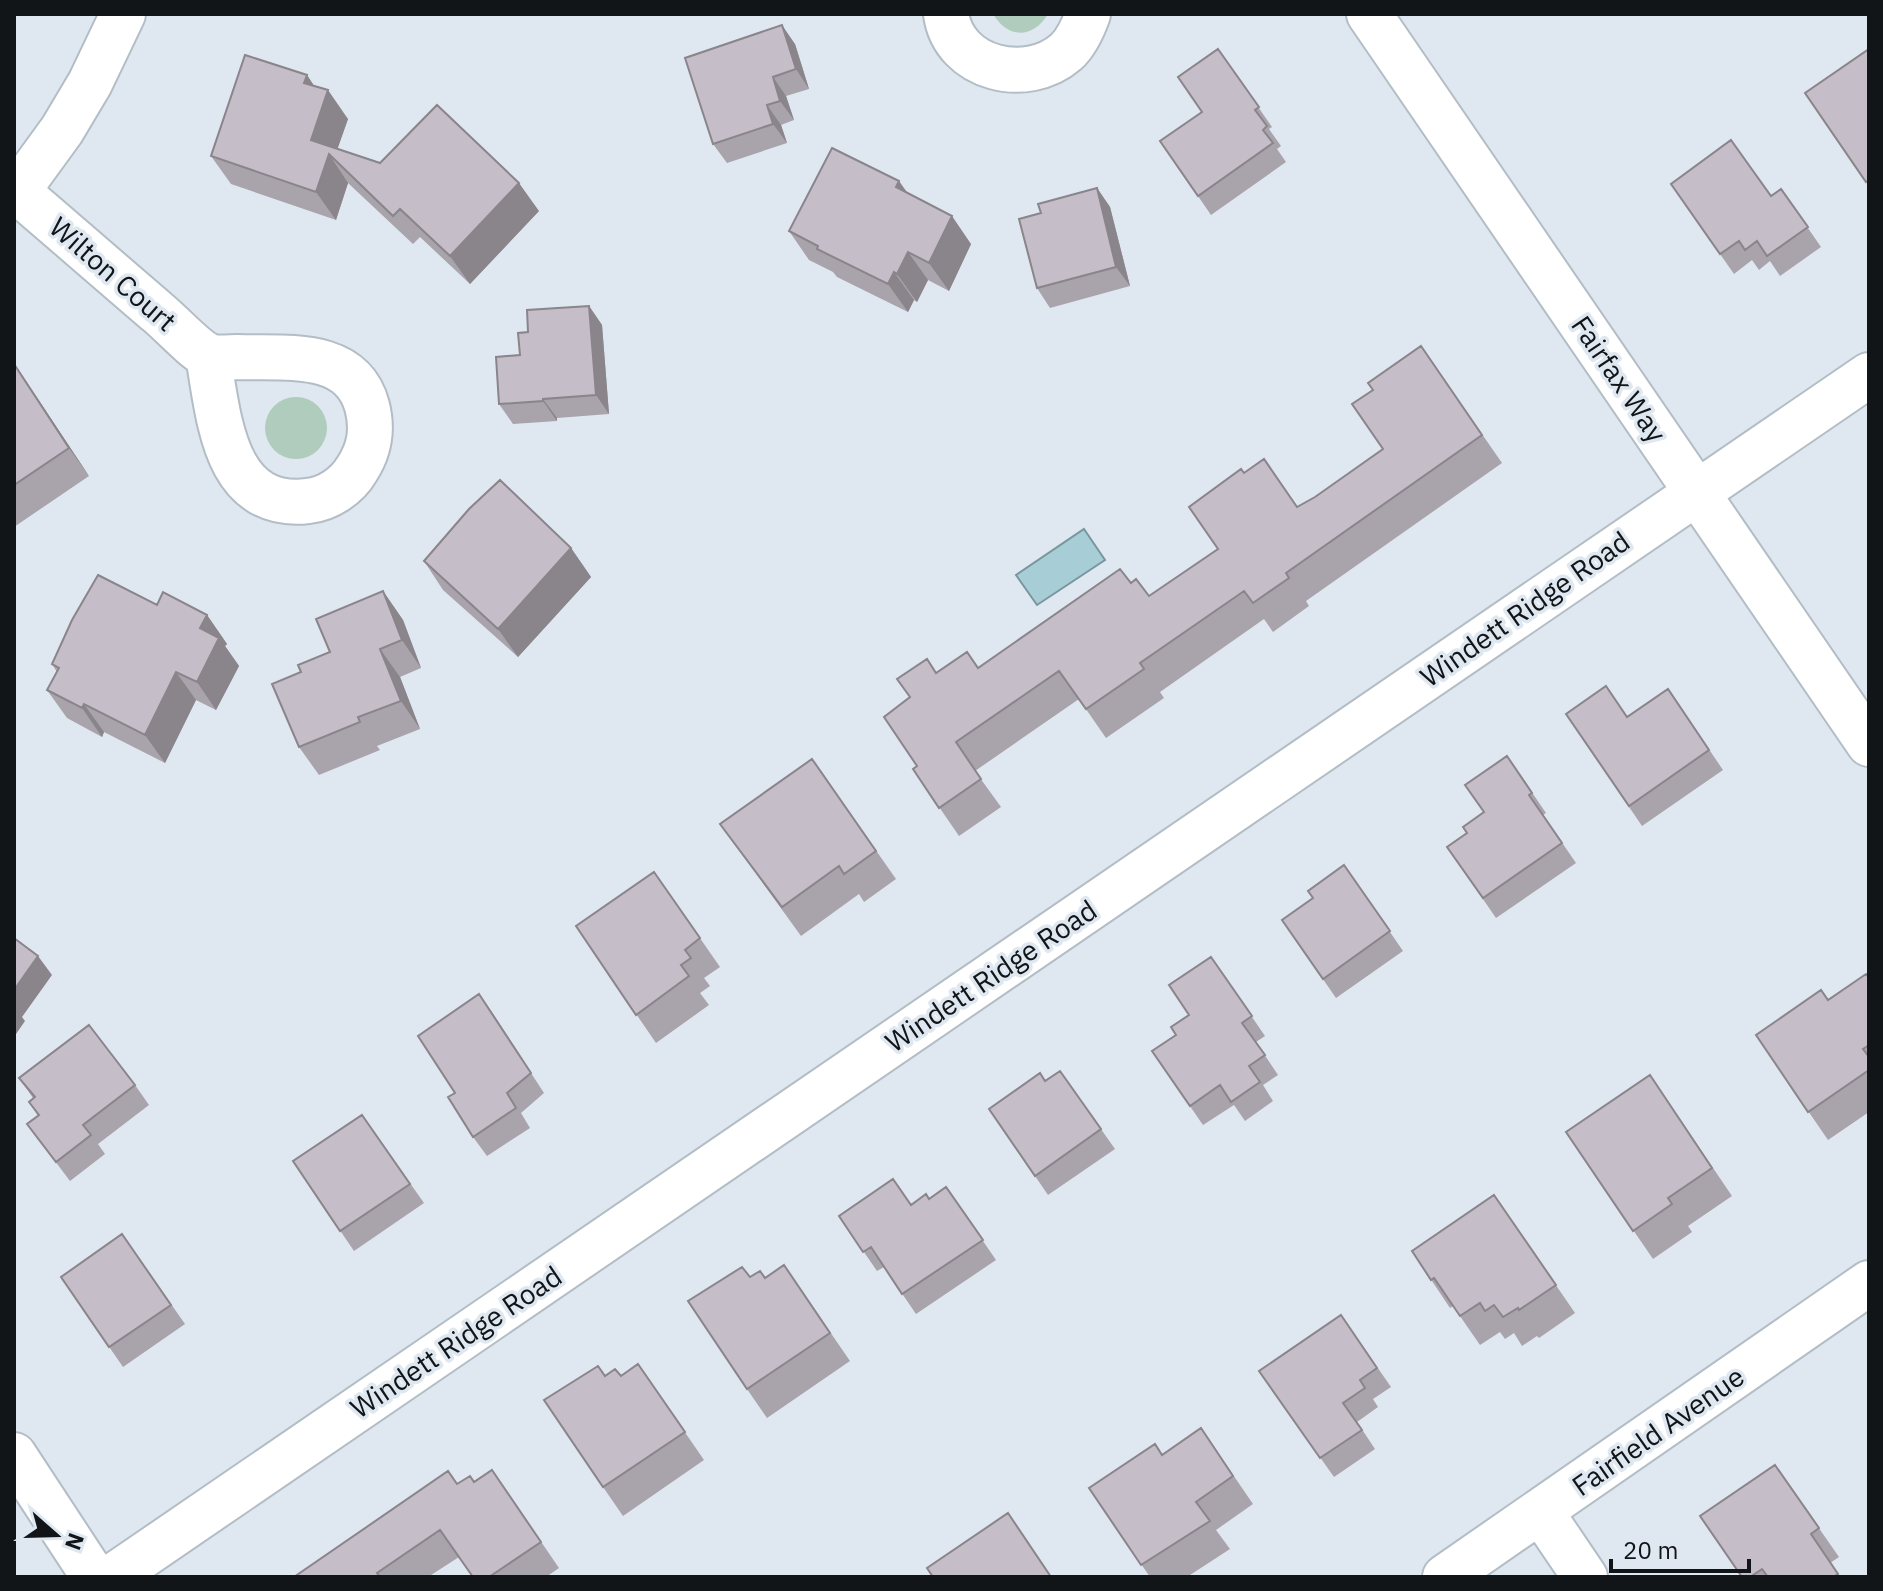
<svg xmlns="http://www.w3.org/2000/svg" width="1883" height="1591" font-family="'IBM Plex Sans',sans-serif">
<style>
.green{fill:#afccbc}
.water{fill:#a7ced6;stroke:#7a969d;stroke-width:2}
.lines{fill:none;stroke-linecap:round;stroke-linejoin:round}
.minor-casing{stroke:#b3bdc5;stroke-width:48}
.minor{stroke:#fff;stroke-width:44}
.wall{fill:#a9a3ab}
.shaded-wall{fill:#8a848b}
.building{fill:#c5bdc7;stroke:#8a848b;stroke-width:2}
.labels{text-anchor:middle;stroke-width:7;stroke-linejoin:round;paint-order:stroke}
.street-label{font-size:28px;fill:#121518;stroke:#dfe8f1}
</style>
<rect width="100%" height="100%" fill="#dfe8f1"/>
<path class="green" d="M 993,14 L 1048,14 C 1033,39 1008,39 993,14 Z
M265 428a31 31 0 1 1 62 0a31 31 0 1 1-62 0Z"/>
<path class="water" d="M 1084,529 L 1105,560 L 1037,605 L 1016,575 Z"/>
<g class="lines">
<g class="minor-casing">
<path id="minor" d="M 946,14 C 954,70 1027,86 1066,52 C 1077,42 1083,28 1088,14
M 1369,14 L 1869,744
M 18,192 C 64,232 110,271 156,311 C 170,322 193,348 207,355 C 215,359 229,357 237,357 C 284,359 351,348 367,406 C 373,429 370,449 357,469 C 347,486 328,499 308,501 C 223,511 219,416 208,356
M 14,196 L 62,130 L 90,83 L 123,14
M 14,1455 L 94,1577
M 1541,1512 L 1585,1577
M 112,1577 L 1869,375
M 1445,1577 L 1869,1283"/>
</g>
<use href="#minor" class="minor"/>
</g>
<path class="wall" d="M 795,44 L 809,89 L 786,96 L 794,120 L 781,125 L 787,143 L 727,163 L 713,144 Z
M 1218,49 L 1272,127 L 1269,129 L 1281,146 L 1277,149 L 1286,162 L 1211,215 L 1160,141 L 1202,112 Z
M 307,75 L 314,86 L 348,119 L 337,149 L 539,211 L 470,284 L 420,237 L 413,244 L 348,183 L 336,220 L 231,184 L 211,156 Z
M 1671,184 L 1771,196 L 1781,189 L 1821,247 L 1780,276 L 1770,261 L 1759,270 L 1752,260 L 1734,274 Z
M 1097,188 L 1110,207 L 1130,286 L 1050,308 L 1037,288 L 1041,213 Z
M 907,193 L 971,244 L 949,291 L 928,280 L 917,302 L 914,300 L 908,312 L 837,277 L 833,272 L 809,260 L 789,231 Z
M 589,306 L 602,325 L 609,414 L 557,418 L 557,421 L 513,424 L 499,404 L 520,355 L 528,332 Z
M 1421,346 L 1502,463 L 1306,601 L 1309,606 L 1273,632 L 1264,619 L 1160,692 L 1164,698 L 1106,738 L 1079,699 L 975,771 L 1001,807 L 959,836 L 913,769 L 917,766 L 910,697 L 937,673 L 978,668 L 1131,583 L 1149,596 L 1218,549 L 1244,473 L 1297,507 L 1315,497 L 1383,449 L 1373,391 Z
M 14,363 L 89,476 L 14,527 Z
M 571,548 L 591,577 L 518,657 L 443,590 L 424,561 Z
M 383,591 L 403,620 L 421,668 L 400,677 L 420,729 L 377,746 L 380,750 L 319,775 L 299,747 L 301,672 L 330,652 Z
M 157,605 L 207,615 L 227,644 L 225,646 L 239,666 L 216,710 L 196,700 L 165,763 L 104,732 L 102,737 L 67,718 L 47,690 L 57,672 L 52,664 Z
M 1668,689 L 1723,770 L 1642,826 L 1566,714 L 1627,717 Z
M 1507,756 L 1546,813 L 1543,815 L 1576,863 L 1496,918 L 1447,847 L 1467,833 L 1484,812 Z
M 812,759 L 896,879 L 864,902 L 859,894 L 801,936 L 720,824 Z
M 1344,865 L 1403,951 L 1336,998 L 1282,920 L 1313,898 Z
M 654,872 L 720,967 L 704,978 L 710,986 L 700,993 L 709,1005 L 656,1043 L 576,926 Z
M 1211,957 L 1265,1036 L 1256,1042 L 1278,1075 L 1263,1085 L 1273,1101 L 1245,1121 L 1234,1105 L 1203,1125 L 1152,1051 L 1176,1035 L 1189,1015 Z
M 1869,978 L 1869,1112 L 1828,1140 L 1756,1035 L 1828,1000 Z
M 479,994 L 544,1093 L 521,1113 L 530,1128 L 487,1156 L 473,1137 L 455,1093 Z
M 1060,1071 L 1115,1149 L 1048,1195 L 989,1109 L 1045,1081 Z
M 19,1078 L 135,1085 L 149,1105 L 98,1144 L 105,1154 L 70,1181 L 27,1124 L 38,1116 L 29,1102 L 33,1098 Z
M 1669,1103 L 1732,1196 L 1688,1226 L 1692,1232 L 1653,1259 L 1566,1132 Z
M 362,1115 L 424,1203 L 354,1251 L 293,1161 Z
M 946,1187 L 996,1260 L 916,1314 L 884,1267 L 877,1271 L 839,1216 L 911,1204 L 930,1199 Z
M 1494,1195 L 1575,1313 L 1539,1338 L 1537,1336 L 1522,1346 L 1514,1333 L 1505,1339 L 1500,1332 L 1480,1345 L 1453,1306 L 1450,1308 L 1412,1251 Z
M 122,1234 L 185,1324 L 123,1367 L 61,1277 Z
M 784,1265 L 850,1361 L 767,1418 L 747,1389 L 750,1277 L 765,1278 Z
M 1341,1315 L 1391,1387 L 1373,1399 L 1378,1407 L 1357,1422 L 1375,1449 L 1334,1477 L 1259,1371 Z
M 638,1364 L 704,1460 L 623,1516 L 603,1487 L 605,1376 L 621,1376 Z
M 1201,1428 L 1253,1504 L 1216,1530 L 1230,1549 L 1187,1577 L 1150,1577 L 1089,1488 L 1162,1455 Z
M 1775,1465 L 1839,1557 L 1830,1563 L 1840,1577 L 1742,1577 Z
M 492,1470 L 559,1568 L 546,1577 L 473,1577 L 459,1557 L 428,1577 L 294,1577 L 457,1483 L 474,1481 Z"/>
<path class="shaded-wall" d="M 782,25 L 795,44 L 809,89 L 796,69 Z
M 307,75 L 324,101 L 328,90 L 348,119 L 334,159 L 329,154 L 348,183 L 336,220 L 316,192 L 304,83 Z
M 773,77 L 786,96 L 794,120 L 780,101 Z
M 767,105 L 781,125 L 787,143 L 773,124 Z
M 899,181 L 919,209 L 896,187 Z
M 519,183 L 539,211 L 470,284 L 450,256 Z
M 1097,188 L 1110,207 L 1130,286 L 1116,267 Z
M 952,216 L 971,244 L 949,291 L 929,263 Z
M 908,252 L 928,280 L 917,302 L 897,274 Z
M 894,272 L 914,300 L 908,312 L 888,284 Z
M 589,306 L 602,325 L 609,414 L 596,395 Z
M 14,363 L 89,476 L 69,448 Z
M 543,399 L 557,418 L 557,421 L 543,401 Z
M 571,548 L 591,577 L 518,657 L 498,629 Z
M 383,591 L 403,620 L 421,668 L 402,640 Z
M 207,615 L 227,644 L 225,646 L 239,666 L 216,710 L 197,682 L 200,628 Z
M 380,649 L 400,677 L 420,729 L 401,701 Z
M 176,672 L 196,700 L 165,763 L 145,735 Z
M 84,704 L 104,732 L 102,737 L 82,708 Z
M 38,956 L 52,975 L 22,1017 L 25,1021 L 14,1037 L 14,990 Z
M 479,994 L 493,1014 L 544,1093 L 531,1073 Z"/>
<path class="building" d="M 782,25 L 796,69 L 773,77 L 780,101 L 767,105 L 773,124 L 713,144 L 685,58 Z
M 1218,49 L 1259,107 L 1255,110 L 1267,126 L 1263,130 L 1273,143 L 1198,196 L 1160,141 L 1202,112 L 1178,77 Z
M 1869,49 L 1869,180 L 1866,182 L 1805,93 Z
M 245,55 L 307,75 L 304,83 L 328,90 L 311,140 L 380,163 L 437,105 L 519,183 L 450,256 L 400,209 L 393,216 L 329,154 L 316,192 L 211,156 Z
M 1731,140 L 1771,196 L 1781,189 L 1808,227 L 1767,256 L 1757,241 L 1745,250 L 1739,241 L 1720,254 L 1671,184 Z
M 832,148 L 899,181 L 896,187 L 952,216 L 929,263 L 908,252 L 897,274 L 894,272 L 888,284 L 817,249 L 818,246 L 789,231 Z
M 1097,188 L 1116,267 L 1037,288 L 1019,219 L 1041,213 L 1038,204 Z
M 589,306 L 596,395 L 543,399 L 543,401 L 499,404 L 496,357 L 520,355 L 518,333 L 528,332 L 527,310 Z
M 1421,346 L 1482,435 L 1286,573 L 1289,578 L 1253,603 L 1244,591 L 1140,663 L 1144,669 L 1086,709 L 1059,671 L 956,742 L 981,779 L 939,808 L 913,769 L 917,766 L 884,717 L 910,697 L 897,679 L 927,659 L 936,673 L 967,652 L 978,668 L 1120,569 L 1131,583 L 1136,579 L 1149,596 L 1218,549 L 1189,507 L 1241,469 L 1244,473 L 1264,459 L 1297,507 L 1315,497 L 1383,449 L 1352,404 L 1373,390 L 1368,383 Z
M 14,364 L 69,448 L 14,485 Z
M 500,480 L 571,548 L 498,629 L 424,561 L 469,509 Z
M 98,575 L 157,605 L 163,592 L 207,615 L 200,628 L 219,638 L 197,682 L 176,672 L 145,735 L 84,704 L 82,708 L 47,690 L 59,668 L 52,664 L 72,620 Z
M 383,591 L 402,640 L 380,649 L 401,701 L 358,717 L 360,722 L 299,747 L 272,684 L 301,672 L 298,665 L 330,652 L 316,619 Z
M 1606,686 L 1627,717 L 1668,689 L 1709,750 L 1629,806 L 1566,714 Z
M 1507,756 L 1532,793 L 1529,795 L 1562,843 L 1483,898 L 1447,847 L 1467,833 L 1463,827 L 1484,812 L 1465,785 Z
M 812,759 L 876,851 L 844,874 L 839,866 L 782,907 L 720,824 Z
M 1344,865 L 1390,931 L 1323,979 L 1282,920 L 1313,898 L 1308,891 Z
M 654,872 L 700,938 L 685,950 L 691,958 L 681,965 L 689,976 L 636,1015 L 576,926 Z
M 14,938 L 38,956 L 14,990 Z
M 1211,957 L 1252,1016 L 1242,1023 L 1265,1055 L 1249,1066 L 1260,1082 L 1231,1102 L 1220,1085 L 1190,1106 L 1152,1051 L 1176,1035 L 1171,1027 L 1189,1015 L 1169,985 Z
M 1866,974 L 1869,978 L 1869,1045 L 1863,1049 L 1869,1057 L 1869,1070 L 1808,1112 L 1756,1035 L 1821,990 L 1828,1000 Z
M 479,994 L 531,1073 L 507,1093 L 516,1108 L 473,1137 L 448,1097 L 455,1093 L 418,1036 Z
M 89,1025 L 135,1085 L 83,1125 L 91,1135 L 56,1162 L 27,1124 L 39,1115 L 29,1102 L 35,1097 L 19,1078 Z
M 1060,1071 L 1101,1129 L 1035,1176 L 989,1109 L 1040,1073 L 1045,1081 Z
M 1650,1075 L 1712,1168 L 1668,1198 L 1672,1204 L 1633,1231 L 1566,1132 Z
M 362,1115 L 410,1184 L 340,1231 L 293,1161 Z
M 893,1179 L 911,1205 L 926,1194 L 929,1199 L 946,1187 L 983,1240 L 902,1294 L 871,1247 L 863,1252 L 839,1216 Z
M 1494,1195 L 1556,1285 L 1519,1310 L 1518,1308 L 1503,1317 L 1494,1305 L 1485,1311 L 1480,1303 L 1460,1316 L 1434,1278 L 1431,1280 L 1412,1251 Z
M 122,1234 L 171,1305 L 109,1347 L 61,1277 Z
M 784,1265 L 830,1333 L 747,1389 L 688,1301 L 742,1267 L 750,1277 L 760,1271 L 765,1278 Z
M 1341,1315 L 1377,1368 L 1360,1380 L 1365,1388 L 1343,1403 L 1362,1430 L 1320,1458 L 1259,1371 Z
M 638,1364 L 685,1432 L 603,1487 L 544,1400 L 598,1366 L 605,1376 L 615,1369 L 621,1376 Z
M 1201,1428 L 1233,1476 L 1196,1502 L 1210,1521 L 1141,1565 L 1089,1488 L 1155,1444 L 1162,1455 Z
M 1775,1465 L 1819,1528 L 1811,1534 L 1838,1574 L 1833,1577 L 1768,1577 L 1762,1569 L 1750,1577 L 1742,1577 L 1700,1516 Z
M 492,1470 L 541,1542 L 489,1577 L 473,1577 L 440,1530 L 377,1573 L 380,1577 L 294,1577 L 448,1471 L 457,1484 L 470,1476 L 474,1482 Z
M 1008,1513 L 1051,1577 L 933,1577 L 927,1568 Z"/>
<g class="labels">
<g class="street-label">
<text transform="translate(113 274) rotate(41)" y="10">Wilton Court</text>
<text transform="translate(1619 379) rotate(56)" y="10">Fairfax Way</text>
<text transform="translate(1525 609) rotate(-35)" y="10">Windett Ridge Road</text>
<text transform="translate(991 976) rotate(-34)" y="10">Windett Ridge Road</text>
<text transform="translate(456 1342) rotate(-34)" y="10">Windett Ridge Road</text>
<text transform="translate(1658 1431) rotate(-35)" y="10">Fairfield Avenue</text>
</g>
</g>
<rect width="1883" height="1591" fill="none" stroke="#121518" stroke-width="32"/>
<g transform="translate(56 1535) rotate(110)" stroke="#dfe8f1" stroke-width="6" paint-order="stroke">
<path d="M0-6L14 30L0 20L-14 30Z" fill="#121518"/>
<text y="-12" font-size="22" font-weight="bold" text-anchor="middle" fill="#121518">N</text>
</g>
<path d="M1611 1559v12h138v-12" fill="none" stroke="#121518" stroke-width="4"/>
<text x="1623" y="1559" font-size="24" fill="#121518" stroke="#dfe8f1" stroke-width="6" paint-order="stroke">20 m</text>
</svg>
